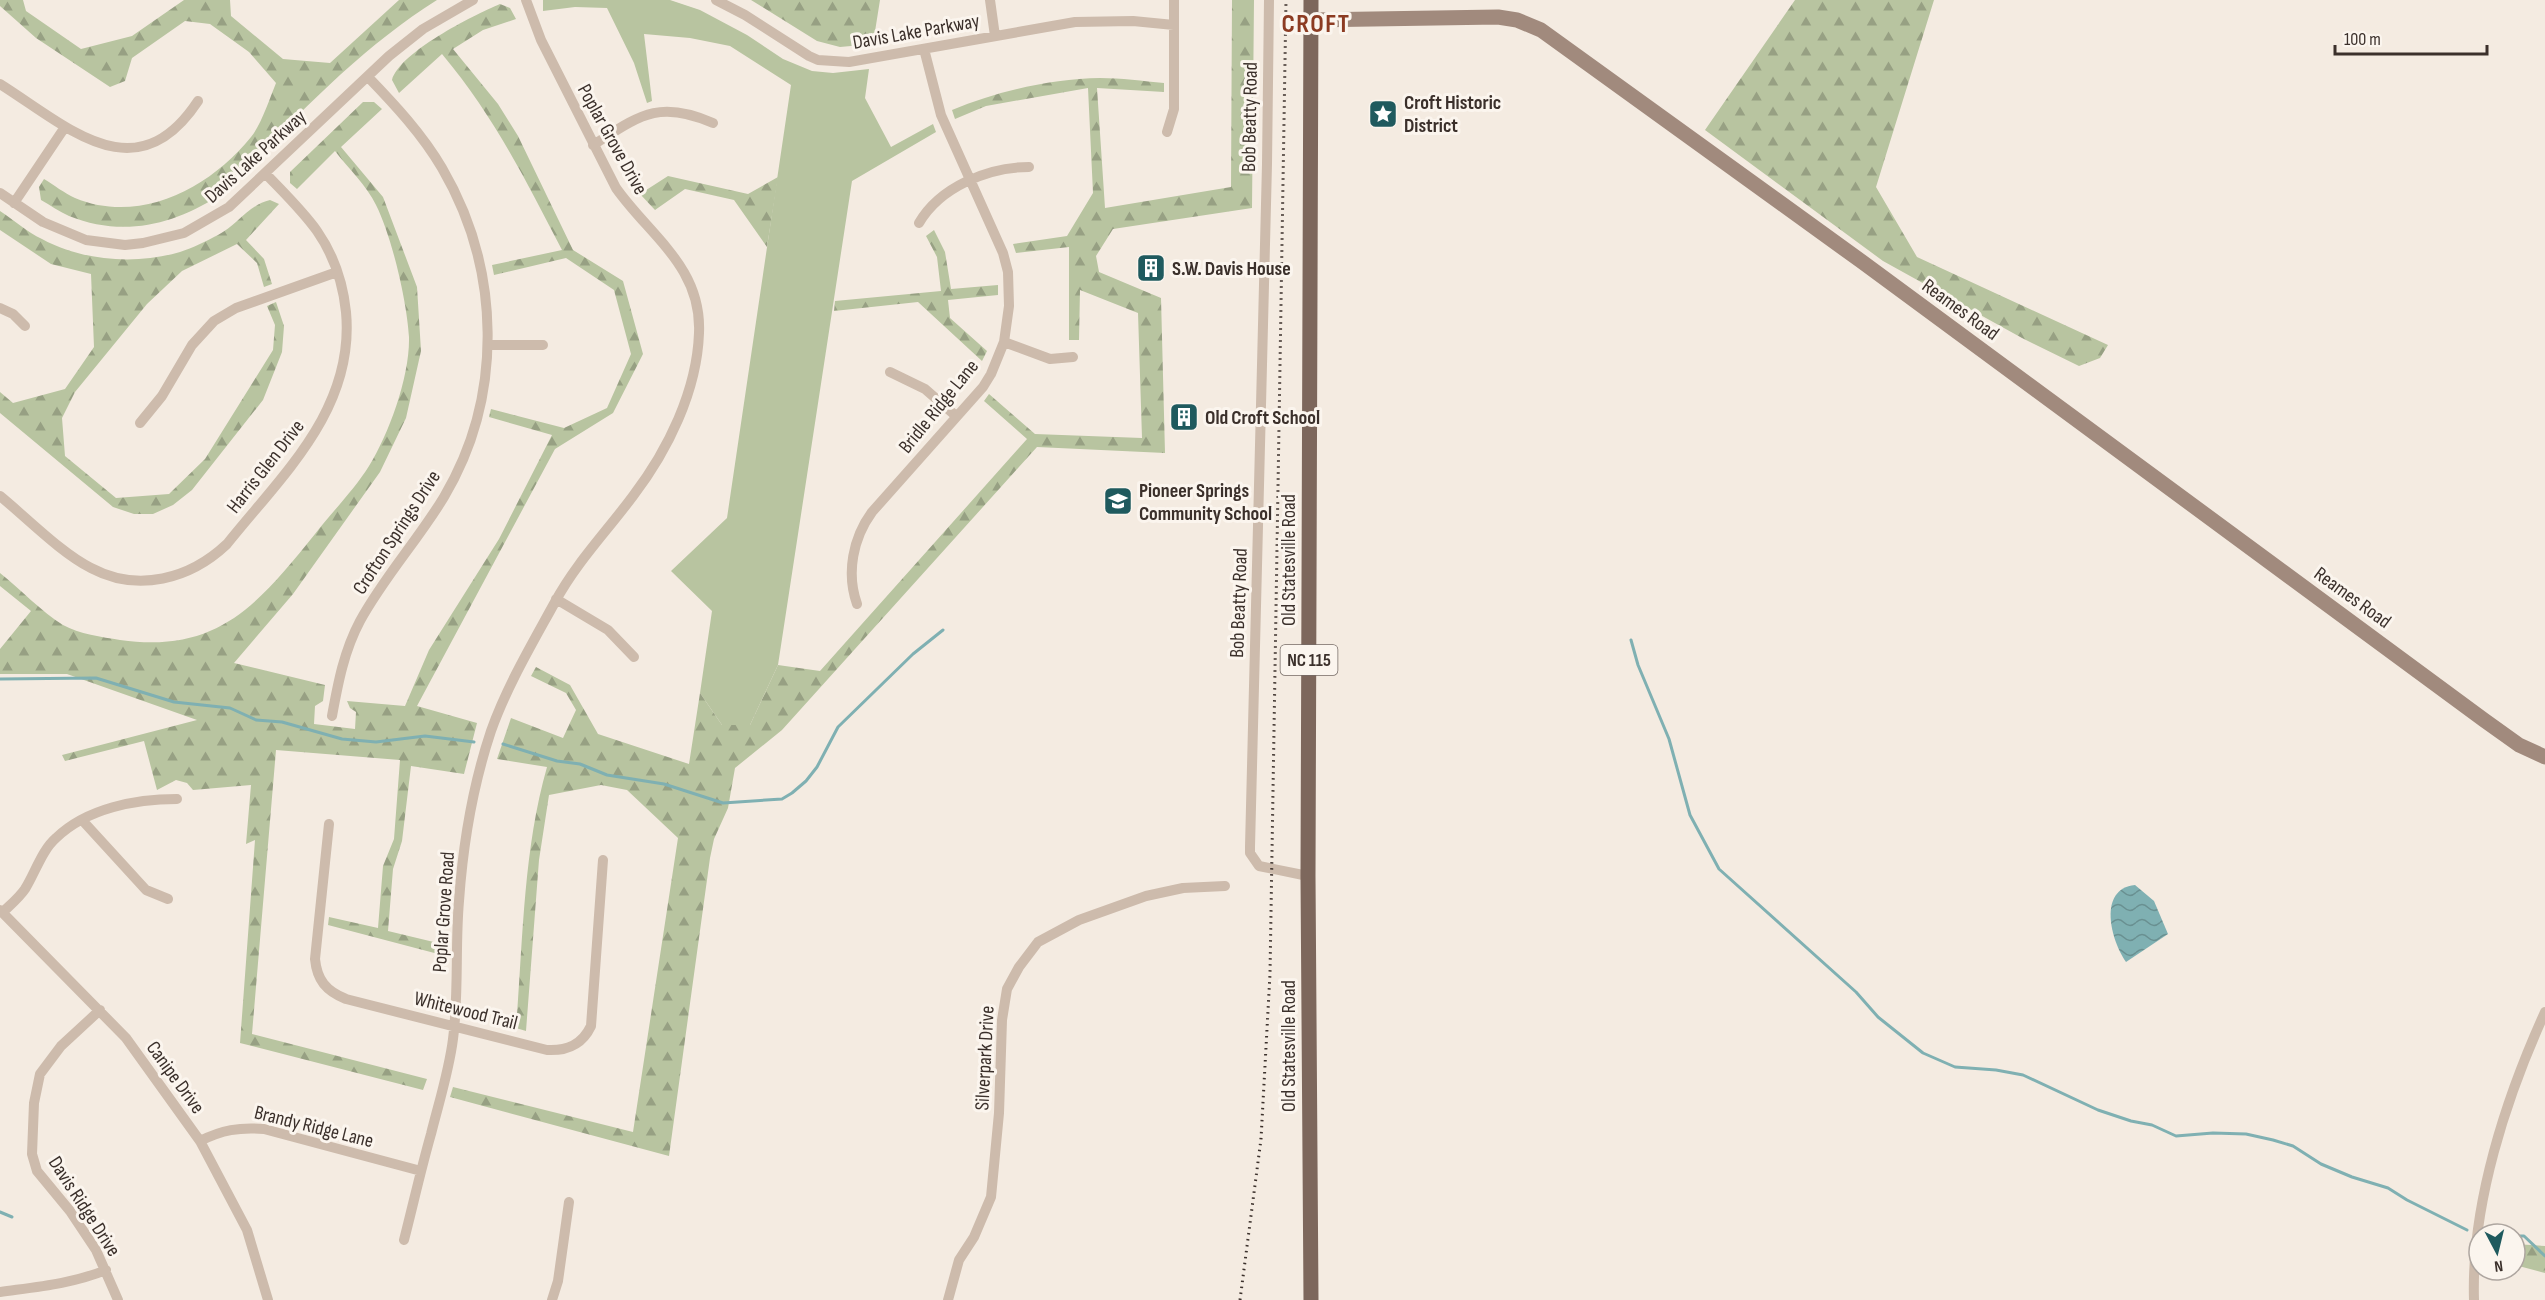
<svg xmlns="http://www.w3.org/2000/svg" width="2545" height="1300" font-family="'Sofia Sans Condensed',sans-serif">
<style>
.green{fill:#b8c4a0}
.forest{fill:url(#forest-firs)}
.water{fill:url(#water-waves)}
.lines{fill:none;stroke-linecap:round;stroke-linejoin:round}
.stream{stroke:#7fb0b2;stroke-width:3}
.street{stroke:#cdbbac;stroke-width:10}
.secondary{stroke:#a18a7d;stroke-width:15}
.primary{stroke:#7d675c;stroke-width:15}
.rail{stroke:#3b302b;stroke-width:3;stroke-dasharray:1.5 4.5;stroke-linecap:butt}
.labels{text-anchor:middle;stroke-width:6;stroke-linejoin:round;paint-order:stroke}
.shield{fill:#fbf5ee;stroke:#756b66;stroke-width:1.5}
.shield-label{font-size:18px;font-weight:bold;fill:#3b302b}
.street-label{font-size:20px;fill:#3b302b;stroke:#fbf5ee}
.poi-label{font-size:20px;font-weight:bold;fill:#3b302b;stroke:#fbf5ee;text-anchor:start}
.district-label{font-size:26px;font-weight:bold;letter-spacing:1.5px;fill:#8c3b22;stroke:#fbf5ee}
</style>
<defs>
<pattern id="forest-firs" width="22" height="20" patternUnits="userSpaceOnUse" patternTransform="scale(1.5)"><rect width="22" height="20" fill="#b8c4a0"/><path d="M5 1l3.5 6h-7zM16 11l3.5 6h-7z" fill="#97a083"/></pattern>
<pattern id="water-waves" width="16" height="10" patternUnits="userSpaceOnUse" patternTransform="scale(1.5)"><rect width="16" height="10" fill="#7fb0b2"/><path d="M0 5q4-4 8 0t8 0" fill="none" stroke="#699091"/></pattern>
</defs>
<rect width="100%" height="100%" fill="#f4ebe1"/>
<path class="green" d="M 543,0 L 670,0 L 700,10 L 747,35 L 783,59 L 812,71 L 833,73 L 869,69 L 865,98 L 891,147 L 933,124 L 936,132 L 852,181 L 778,665 L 750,725 L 722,725 L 700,693 L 712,611 L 671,571 L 727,518 L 791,85 L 730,46 L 690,38 L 644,34 L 652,101 L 647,103 L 634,63 L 607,8 L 575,7 L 543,11 Z"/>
<path class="forest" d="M 0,0 L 23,0 L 26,11 L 81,49 L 132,36 L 184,0 L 230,0 L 231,16 L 283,59 L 330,63 L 399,0 L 437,0 C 354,52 287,127 218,196 C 172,226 121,237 69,216 C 60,212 50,205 41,200 L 39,187 L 44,179 C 54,185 64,193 75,198 C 140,225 210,188 251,137 C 261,125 270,98 276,83 L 249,52 L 210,24 L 185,21 L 132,58 L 125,81 L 110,87 L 36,38 L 0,6 Z
M 751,0 L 880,0 L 873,44 L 840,47 L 817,41 Z
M 1232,0 L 1254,0 L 1252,208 L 1113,229 L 1096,256 L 1099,272 L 1161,298 L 1165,453 L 1037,447 L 782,730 L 735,768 L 728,808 L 714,839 L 710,858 L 669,1156 L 450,1097 L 453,1087 L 633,1132 L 678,838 L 627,790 L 601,785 L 549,795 L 539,860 L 526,1031 L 516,1028 C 523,942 523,851 547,767 L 497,759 L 511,718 L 563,738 L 576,710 L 566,693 L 531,676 L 536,667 L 570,685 L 598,734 L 689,764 L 700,693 L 722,725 L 750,725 L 778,665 L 820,671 L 1027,439 L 984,401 L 989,394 L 1035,434 L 1142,438 L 1138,313 L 1080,290 L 1079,340 L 1069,340 L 1069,247 L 1016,253 L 1013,244 L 1067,236 L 1093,193 L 1088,88 L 986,106 L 955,119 L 952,110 C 997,91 1051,79 1100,78 C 1121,78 1143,81 1164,83 L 1164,92 L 1097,88 L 1105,208 L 1231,187 Z
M 1795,0 L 1934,0 L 1876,187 L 1917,257 L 2108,345 L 2100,358 L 2079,366 L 2022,338 L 1883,261 L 1705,130 Z
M 500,4 L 510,8 L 516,19 L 483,30 L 453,49 L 498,104 L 518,136 L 573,250 L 623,281 L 643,354 L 613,413 L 555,449 L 417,706 L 477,723 L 464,774 L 411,766 L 402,841 L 393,869 L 388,931 L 442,944 L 442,955 L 328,925 L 329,917 L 378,928 L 383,866 L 394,839 L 400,760 L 276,750 L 252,1034 L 427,1079 L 423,1090 L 240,1043 L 255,840 L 246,844 L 251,785 L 193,790 L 187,783 L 176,780 L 157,790 L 144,741 L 65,761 L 62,755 L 197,720 L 67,674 L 0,674 L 0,649 L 31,611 L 0,586 L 0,573 C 20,589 42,612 63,625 C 79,634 102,637 120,640 C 219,654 259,603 315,534 C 332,512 354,490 369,466 C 389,434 410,376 409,337 C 407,302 392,237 376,205 C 367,186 348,168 335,151 L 297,189 L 290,183 L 290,172 L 363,102 L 374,102 L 382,109 L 341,147 L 383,197 L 417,287 L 421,351 L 406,418 L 380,472 L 293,594 L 234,663 L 325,685 L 323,701 L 315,706 L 314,724 L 355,729 L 356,712 L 350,708 L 347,701 L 405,706 L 429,650 L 499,539 L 552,435 L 489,417 L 491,409 L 564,428 L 607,408 L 631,354 L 614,290 L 566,258 L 494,275 L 492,265 L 562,250 C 525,179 494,116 442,54 L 399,93 L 392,80 C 400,52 472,16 500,4 Z
M 668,176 L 748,194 L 778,177 L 767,247 L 734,200 L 685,189 L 655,210 L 640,194 Z
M 270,200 L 279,204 L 246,240 L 264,259 L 272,284 L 264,287 L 257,263 L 237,244 L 182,271 L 147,304 L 75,392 L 62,418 L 65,456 L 116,498 L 169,494 L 205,459 L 273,350 L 275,325 L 267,306 L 276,302 L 284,326 L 282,352 L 263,400 L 192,490 L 173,505 L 153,514 L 134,514 L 113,507 L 0,413 L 0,392 L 13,403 L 65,389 L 94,347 L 91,274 L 51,264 L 0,230 L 0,211 C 14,220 27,232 42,239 C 82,261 136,265 180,252 C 193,248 206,241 218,235 C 236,226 250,204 270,200 Z
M 934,230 L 945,252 L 951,289 L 998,285 L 998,295 L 948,300 L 950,318 L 987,351 L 982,361 L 918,302 L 834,311 L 835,301 L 941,291 L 937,257 L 926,236 Z
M 2515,1244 L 2545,1246 L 2545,1273 L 2515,1265 Z"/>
<path class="water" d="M 2135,885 L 2154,901 L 2168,934 L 2126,962 C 2111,941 2097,889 2135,885 Z"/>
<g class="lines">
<path class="stream" d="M 1631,640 L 1638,665 L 1669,739 L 1690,815 L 1719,869 L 1856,992 L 1878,1017 L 1923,1053 L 1955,1067 L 1996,1070 L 2023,1075 L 2098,1110 L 2131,1121 L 2152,1125 L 2176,1136 L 2213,1133 L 2246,1134 L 2273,1140 L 2293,1146 L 2321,1164 L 2352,1177 L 2388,1188 L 2407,1200 L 2467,1230
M 0,679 L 96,678 L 174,702 L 230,708 L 256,720 L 282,722 L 342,739 L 376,742 L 425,736 L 474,742
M 503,744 L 557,761 L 580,764 L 607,775 L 664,784 L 723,803 L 782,799 L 792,793 L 806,781 L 817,767 L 838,727 L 913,654 L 943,630
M 0,1212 L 12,1217
M 2515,1236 L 2524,1236 L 2545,1256"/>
<path class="street" d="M 716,0 L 745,15 L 809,56 L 818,60 L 849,62 L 1075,22 L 1133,21 L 1174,25
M 990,0 L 995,36
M 1269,0 L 1267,164 L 1250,847 L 1250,853 L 1259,866 L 1308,876
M 0,84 C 67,126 136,195 198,101
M 1167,132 L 1174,109 L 1174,0
M 593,145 C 639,116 658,99 713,123
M 0,193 L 43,222 L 86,240 L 125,245 L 143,243 L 184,233 L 229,207 L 389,56 L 423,29 L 473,0
M 14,203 L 65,127
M 919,223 C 940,187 988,167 1029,167
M 0,308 L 13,314 L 25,326
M 1004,342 L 1050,359 L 1073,357
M 489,345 L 543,345
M 890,372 L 925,389 L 956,416
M 140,423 L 162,396 L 192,345 L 214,321 L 236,308 L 337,272
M 0,496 C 27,518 61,553 91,568 C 138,593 190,579 227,544 C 283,474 355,409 346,312 C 343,283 333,254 317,231 C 302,210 283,192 265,173
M 556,599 L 608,630 L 634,657
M 857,604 C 846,573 853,538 872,512 L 983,387 L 991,374 L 1004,342 L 1009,306 L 1008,272 L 1003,253 L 941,115 L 924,49
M 332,716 C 338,683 344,651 360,621 C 384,577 418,540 444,497 C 504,396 501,269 442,168 C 422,134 395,105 368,77
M 82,820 L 146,890 L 168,899
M 329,824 L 315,959 C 317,980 326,991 346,999 L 547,1050 C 567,1051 582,1045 591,1026 L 603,860
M 0,910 L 126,1038 L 200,1141 L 247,1230 L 268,1300
M 2,913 C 10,905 19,898 25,889 C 35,873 42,850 56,838 C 87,808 136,799 177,799
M 100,1010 L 61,1046 L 40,1074 L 34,1103 L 32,1154 L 37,1171 L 70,1211 L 96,1250 L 118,1300
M 200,1141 C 222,1130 239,1127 264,1129 L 421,1171
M 404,1240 C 413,1205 421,1169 431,1134 C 439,1102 449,1071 453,1039 C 459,993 455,946 459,901 C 463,844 473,785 491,731 C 507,686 532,644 555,602 C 576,563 607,531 633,496 C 668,450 697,391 699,333 C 702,267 650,236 616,188 L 541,40 L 526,0
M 0,1292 C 36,1287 72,1284 106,1270
M 552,1300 L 558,1281 L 569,1202
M 948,1300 L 959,1260 L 974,1237 L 991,1197 L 999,1113 L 1002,1020 L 1007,989 L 1019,967 L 1038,942 L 1079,920 L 1146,896 L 1183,888 L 1225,886
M 2474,1300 C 2471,1204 2506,1098 2545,1012"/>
<path class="secondary" d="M 1310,20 L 1498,17 L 1517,20 L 1541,30 L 1861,261 L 2484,720 L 2519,745 L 2545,757"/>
<path class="primary" d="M 1311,0 L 1308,876 L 1311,1300"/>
<path class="rail" d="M 1240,1300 L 1261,1139 L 1270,974 L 1286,0"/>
</g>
<defs>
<g id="sight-square" transform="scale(1.5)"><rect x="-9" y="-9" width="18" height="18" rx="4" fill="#1f5a5e" stroke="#fbf5ee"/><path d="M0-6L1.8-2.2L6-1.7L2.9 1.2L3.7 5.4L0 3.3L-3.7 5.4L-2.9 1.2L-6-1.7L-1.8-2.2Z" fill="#fff"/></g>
<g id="building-square" transform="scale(1.5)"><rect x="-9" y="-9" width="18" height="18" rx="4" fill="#1f5a5e" stroke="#fbf5ee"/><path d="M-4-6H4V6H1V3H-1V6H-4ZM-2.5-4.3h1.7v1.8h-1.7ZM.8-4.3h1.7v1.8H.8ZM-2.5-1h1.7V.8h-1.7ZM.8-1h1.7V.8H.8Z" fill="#fff"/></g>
<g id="school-square" transform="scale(1.5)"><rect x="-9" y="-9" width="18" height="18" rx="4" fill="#1f5a5e" stroke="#fbf5ee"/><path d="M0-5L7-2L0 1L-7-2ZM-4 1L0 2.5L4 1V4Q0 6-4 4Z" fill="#fff"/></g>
</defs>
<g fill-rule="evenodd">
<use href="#sight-square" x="1383" y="114"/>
<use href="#building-square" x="1151" y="268"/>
<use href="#building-square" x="1184" y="417"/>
<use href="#school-square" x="1118" y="501"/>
</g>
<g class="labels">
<rect class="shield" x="1280.5" y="645" width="57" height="30" rx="4.5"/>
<g class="shield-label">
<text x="1309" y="666">NC 115</text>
</g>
<g class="street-label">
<text transform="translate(916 31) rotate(-10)" y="7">Davis Lake Parkway</text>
<text transform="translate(1249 117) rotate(-89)" y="7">Bob Beatty Road</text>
<text transform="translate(613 139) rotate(61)" y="7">Poplar Grove Drive</text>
<text transform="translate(255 156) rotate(-42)" y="7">Davis Lake Parkway</text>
<text transform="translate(1961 309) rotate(36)" y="7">Reames Road</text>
<text transform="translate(938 406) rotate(-51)" y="7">Bridle Ridge Lane</text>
<text transform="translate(265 466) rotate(-52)" y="7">Harris Glen Drive</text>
<text transform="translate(396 532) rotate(-57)" y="7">Crofton Springs Drive</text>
<text transform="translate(1288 560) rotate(-90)" y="7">Old Statesville Road</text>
<text transform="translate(2353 597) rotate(36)" y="7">Reames Road</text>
<text transform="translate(1238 603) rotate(-88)" y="7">Bob Beatty Road</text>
<text transform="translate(443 912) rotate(-86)" y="7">Poplar Grove Road</text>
<text transform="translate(466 1010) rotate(14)" y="7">Whitewood Trail</text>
<text transform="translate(1288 1046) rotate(-90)" y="7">Old Statesville Road</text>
<text transform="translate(984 1058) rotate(-87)" y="7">Silverpark Drive</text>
<text transform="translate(176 1077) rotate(54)" y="7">Canipe Drive</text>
<text transform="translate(314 1126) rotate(14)" y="7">Brandy Ridge Lane</text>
<text transform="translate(85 1206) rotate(57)" y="7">Davis Ridge Drive</text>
</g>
<g class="poi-label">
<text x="1404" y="109">Croft Historic<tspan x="1404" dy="23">District</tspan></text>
<text x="1172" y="275">S.W. Davis House</text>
<text x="1205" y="424">Old Croft School</text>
<text x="1139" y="497">Pioneer Springs<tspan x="1139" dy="23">Community School</tspan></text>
</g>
<g class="district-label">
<text x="1316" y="32">CROFT</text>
</g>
</g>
<g transform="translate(2497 1252) rotate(173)"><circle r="28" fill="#fbf5ee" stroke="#aea6a0" stroke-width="1.5"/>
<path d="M0-4.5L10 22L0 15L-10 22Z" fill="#1f5a5e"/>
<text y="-9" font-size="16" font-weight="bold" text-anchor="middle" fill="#3b302b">N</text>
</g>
<path d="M2335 45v9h152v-9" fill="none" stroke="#3b302b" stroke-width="3"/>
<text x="2344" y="45" font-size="18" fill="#3b302b" stroke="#fbf5ee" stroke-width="4.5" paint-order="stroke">100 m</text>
</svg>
